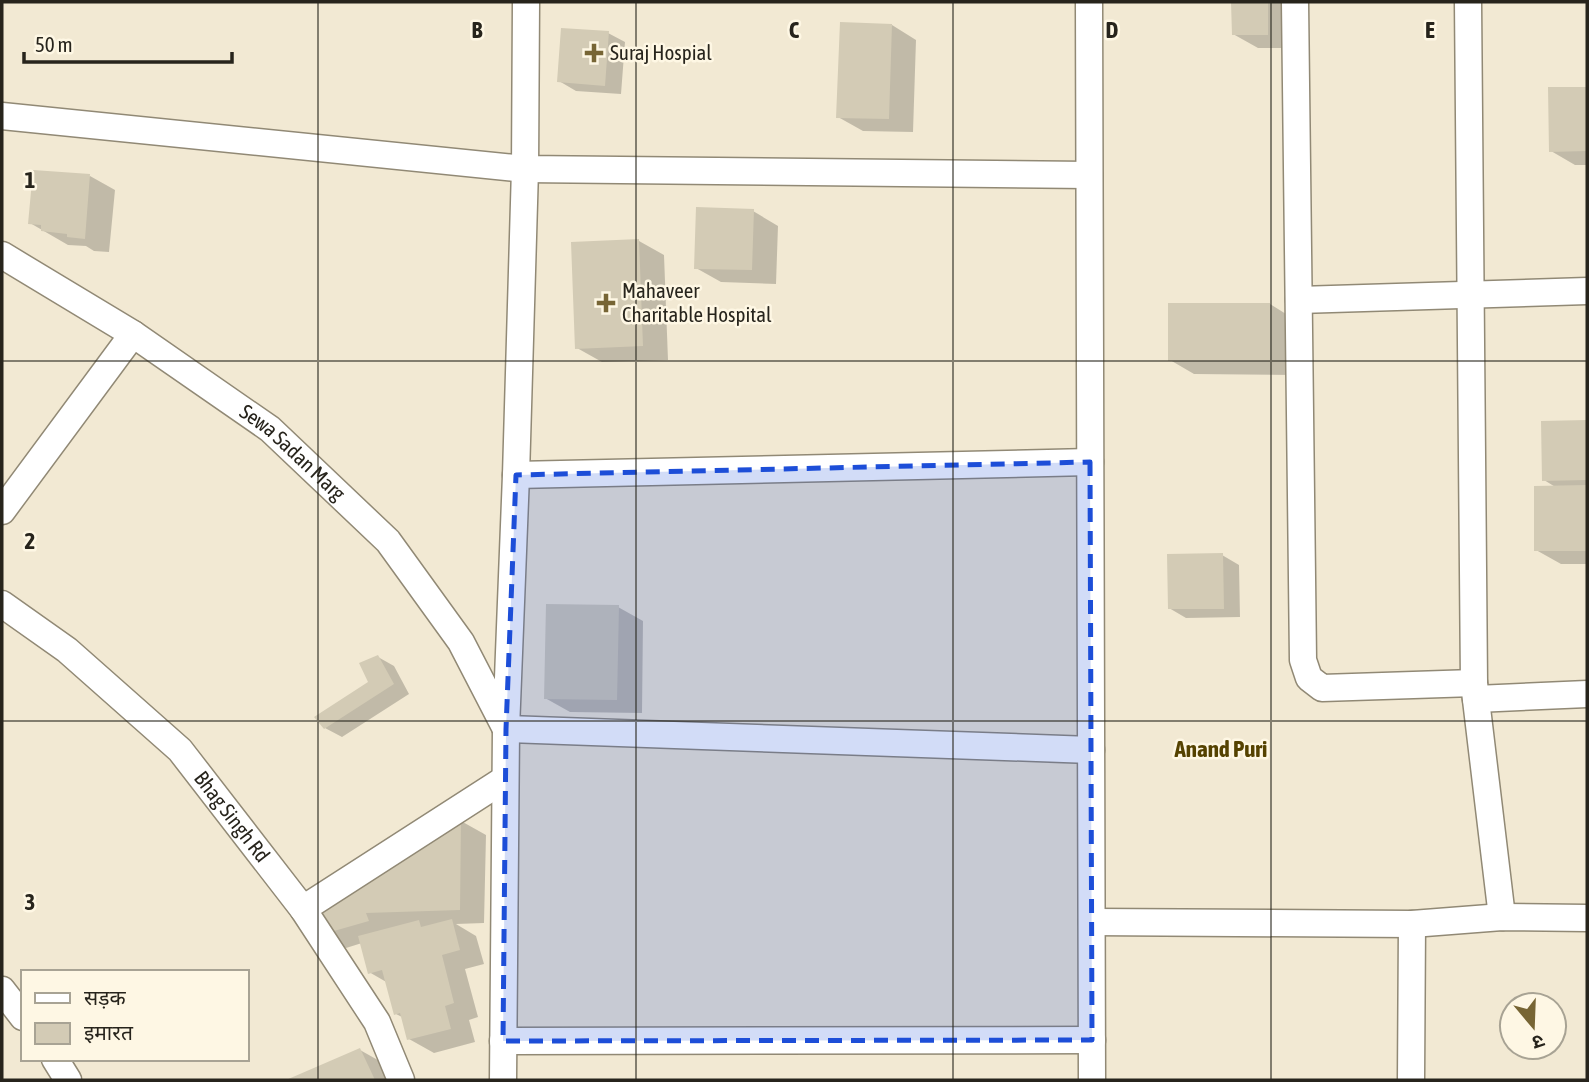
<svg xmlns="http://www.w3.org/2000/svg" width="1589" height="1082" font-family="'Asap Condensed','Noto Sans Devanagari',sans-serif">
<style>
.shadow{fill:#0003}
.building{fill:#d3cbb5}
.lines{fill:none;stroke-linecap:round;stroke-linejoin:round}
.street-casing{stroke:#918975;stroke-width:29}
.street{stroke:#fff;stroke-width:26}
.marked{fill:#1d4ed8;fill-opacity:0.2;stroke:#1d4ed8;stroke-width:5;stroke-dasharray:14 9;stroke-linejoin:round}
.grid{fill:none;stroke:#27241c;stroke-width:2;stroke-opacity:0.55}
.poi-dot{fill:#776534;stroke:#fef7e4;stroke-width:2.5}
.labels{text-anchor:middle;stroke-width:5;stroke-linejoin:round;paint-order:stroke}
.poi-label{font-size:21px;fill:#27241c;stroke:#fef7e4;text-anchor:start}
.street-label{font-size:21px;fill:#27241c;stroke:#fef7e4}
.neighbourhood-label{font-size:23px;font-weight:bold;fill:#554200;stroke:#fef7e4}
.grid-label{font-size:23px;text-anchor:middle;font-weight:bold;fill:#27241c;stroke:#fef7e4;stroke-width:5;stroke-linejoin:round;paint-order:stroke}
</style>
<rect width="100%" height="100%" fill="#f2e9d3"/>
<path class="shadow" d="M 1233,2 L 1292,2 L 1293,48 L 1258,48 L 1233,34 Z
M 892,25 L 916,40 L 913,132 L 863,131 L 838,117 Z
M 608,33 L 625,42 L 621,94 L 576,91 L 559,81 Z
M 1550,89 L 1587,89 L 1587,165 L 1575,165 L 1551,151 Z
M 90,176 L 115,190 L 109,252 L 94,251 L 86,246 L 68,245 L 30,223 Z
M 753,211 L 778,226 L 776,284 L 721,282 L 696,268 Z
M 639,241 L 664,255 L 668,360 L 602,362 L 577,348 Z
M 1270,304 L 1294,319 L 1294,375 L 1194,374 L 1170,360 Z
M 1587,422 L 1587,564 L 1561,564 L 1536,550 L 1557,488 L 1544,480 L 1543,423 Z
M 1222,555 L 1239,565 L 1240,617 L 1186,618 L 1169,608 Z
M 618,607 L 643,621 L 642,713 L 570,712 L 545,698 Z
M 378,657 L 394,666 L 409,694 L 342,737 L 325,728 L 371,682 Z
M 461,821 L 486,835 L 484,923 L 456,924 L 476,936 L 484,964 L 465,969 L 478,1017 L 469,1020 L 475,1042 L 434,1053 L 409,1039 L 402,1017 L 396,1014 L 388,983 L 369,972 L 362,943 L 346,948 L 321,933 Z
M 360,1050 L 392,1068 L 398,1080 L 290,1080 Z"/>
<path class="building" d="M 1231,2 L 1268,2 L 1268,35 L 1232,35 Z
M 840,22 L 892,24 L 889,119 L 836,118 Z
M 561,28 L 609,31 L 605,86 L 557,82 Z
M 1548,87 L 1587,87 L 1587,151 L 1549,152 Z
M 33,170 L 90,174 L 85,239 L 67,237 L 67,234 L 41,231 L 41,225 L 28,224 Z
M 696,207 L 754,209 L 752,270 L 694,269 Z
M 639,239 L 643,346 L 575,349 L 571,242 Z
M 1168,303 L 1270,303 L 1270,361 L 1168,361 Z
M 1587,420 L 1587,480 L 1542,481 L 1541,421 Z
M 1587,485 L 1587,551 L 1534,551 L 1534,486 Z
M 1223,553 L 1224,609 L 1168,609 L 1167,554 Z
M 546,604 L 619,605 L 617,700 L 544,699 Z
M 378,655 L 394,684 L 324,729 L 314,717 L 368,682 L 359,663 Z
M 461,819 L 460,910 L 366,913 L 369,921 L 320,935 L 310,914 Z
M 452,919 L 460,950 L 442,955 L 454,1003 L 445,1006 L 451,1029 L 407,1040 L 400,1013 L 394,1015 L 382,970 L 368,974 L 358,936 L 419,920 L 421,927 Z
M 360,1048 L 375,1080 L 286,1080 Z"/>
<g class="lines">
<g class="street-casing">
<g id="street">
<path d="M 1089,2 L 1092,1080"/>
<path d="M 1295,2 L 1303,660 L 1309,678 L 1322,688 L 1474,683"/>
<path d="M 1468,2 L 1474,683 L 1502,917"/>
<path d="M 2,116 L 525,169 L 1089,175"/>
<path id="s1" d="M 2,255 L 133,334 L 270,429 L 388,541 L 461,642 L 506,729 L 1091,750"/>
<path d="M 1299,300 L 1587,291"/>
<path d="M 516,475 L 1090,462"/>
<path d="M 2,511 L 133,334"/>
<path id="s2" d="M 2,604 L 67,650 L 180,750 L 303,909 L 377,1022 L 401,1080"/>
<path d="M 1476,699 L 1587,694"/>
<path d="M 303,909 L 505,779"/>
<path d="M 1092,922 L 1412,924 L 1502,917 L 1587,918"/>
<path d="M 2,990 L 23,1017"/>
<path d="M 503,1041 L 1092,1040"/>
<path d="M 55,1059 L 68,1080"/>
<path d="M 503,1080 L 506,729 L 516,475 L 525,169 L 526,2"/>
<path d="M 1411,1080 L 1412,924"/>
</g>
</g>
<use href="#street" class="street"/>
</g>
<path class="marked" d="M 1090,462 L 1092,1040 L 503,1041 L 506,729 L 516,475 Z"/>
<path class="grid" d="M 318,2 L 318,1080M 636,2 L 636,1080M 953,2 L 953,1080M 1271,2 L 1271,1080M 2,361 L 1587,361M 2,721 L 1587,721"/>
<g class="poi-dot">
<path d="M590.5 42.5h7v7h7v7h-7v7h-7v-7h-7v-7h7z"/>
<path d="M602.5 292.5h7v7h7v7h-7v7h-7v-7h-7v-7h7z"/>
</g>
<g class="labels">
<g class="poi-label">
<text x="610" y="60">Suraj Hospial</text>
<text x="622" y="298">Mahaveer<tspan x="622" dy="24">Charitable Hospital</tspan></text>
</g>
<g class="street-label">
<text dy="7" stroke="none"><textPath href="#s1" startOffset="352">Sewa Sadan Marg</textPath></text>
<text dy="7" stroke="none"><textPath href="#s2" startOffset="315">Bhag Singh Rd</textPath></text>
</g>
<g class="neighbourhood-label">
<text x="1221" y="757">Anand Puri</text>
</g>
</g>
<g class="grid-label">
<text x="477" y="38">B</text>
<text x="794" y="38">C</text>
<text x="1112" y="38">D</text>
<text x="1430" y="38">E</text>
<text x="30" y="188">1</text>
<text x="30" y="549">2</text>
<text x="30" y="910">3</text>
</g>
<rect width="1589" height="1082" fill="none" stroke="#27241c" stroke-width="7"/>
<rect x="21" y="970" width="228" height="91" fill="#fef7e4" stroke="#a8a394" stroke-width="2"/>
<rect x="35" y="993" width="35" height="10" fill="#ffffff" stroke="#a8a394" stroke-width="2"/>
<text x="84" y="1005" font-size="21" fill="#27241c">सड़क</text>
<rect x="35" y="1023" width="35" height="21" fill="#d3cbb5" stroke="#a8a394" stroke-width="2"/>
<text x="84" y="1040" font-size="21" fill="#27241c">इमारत</text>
<g transform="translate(1533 1026) rotate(161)"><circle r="33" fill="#fef7e4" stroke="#a8a394" stroke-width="2"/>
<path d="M0-5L12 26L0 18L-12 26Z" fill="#776534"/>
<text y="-10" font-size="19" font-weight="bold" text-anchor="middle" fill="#27241c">उ</text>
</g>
<path d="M24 52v10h208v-10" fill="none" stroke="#27241c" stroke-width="3.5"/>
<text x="35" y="52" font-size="21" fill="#27241c" stroke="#fef7e4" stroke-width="5" paint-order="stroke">50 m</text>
</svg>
